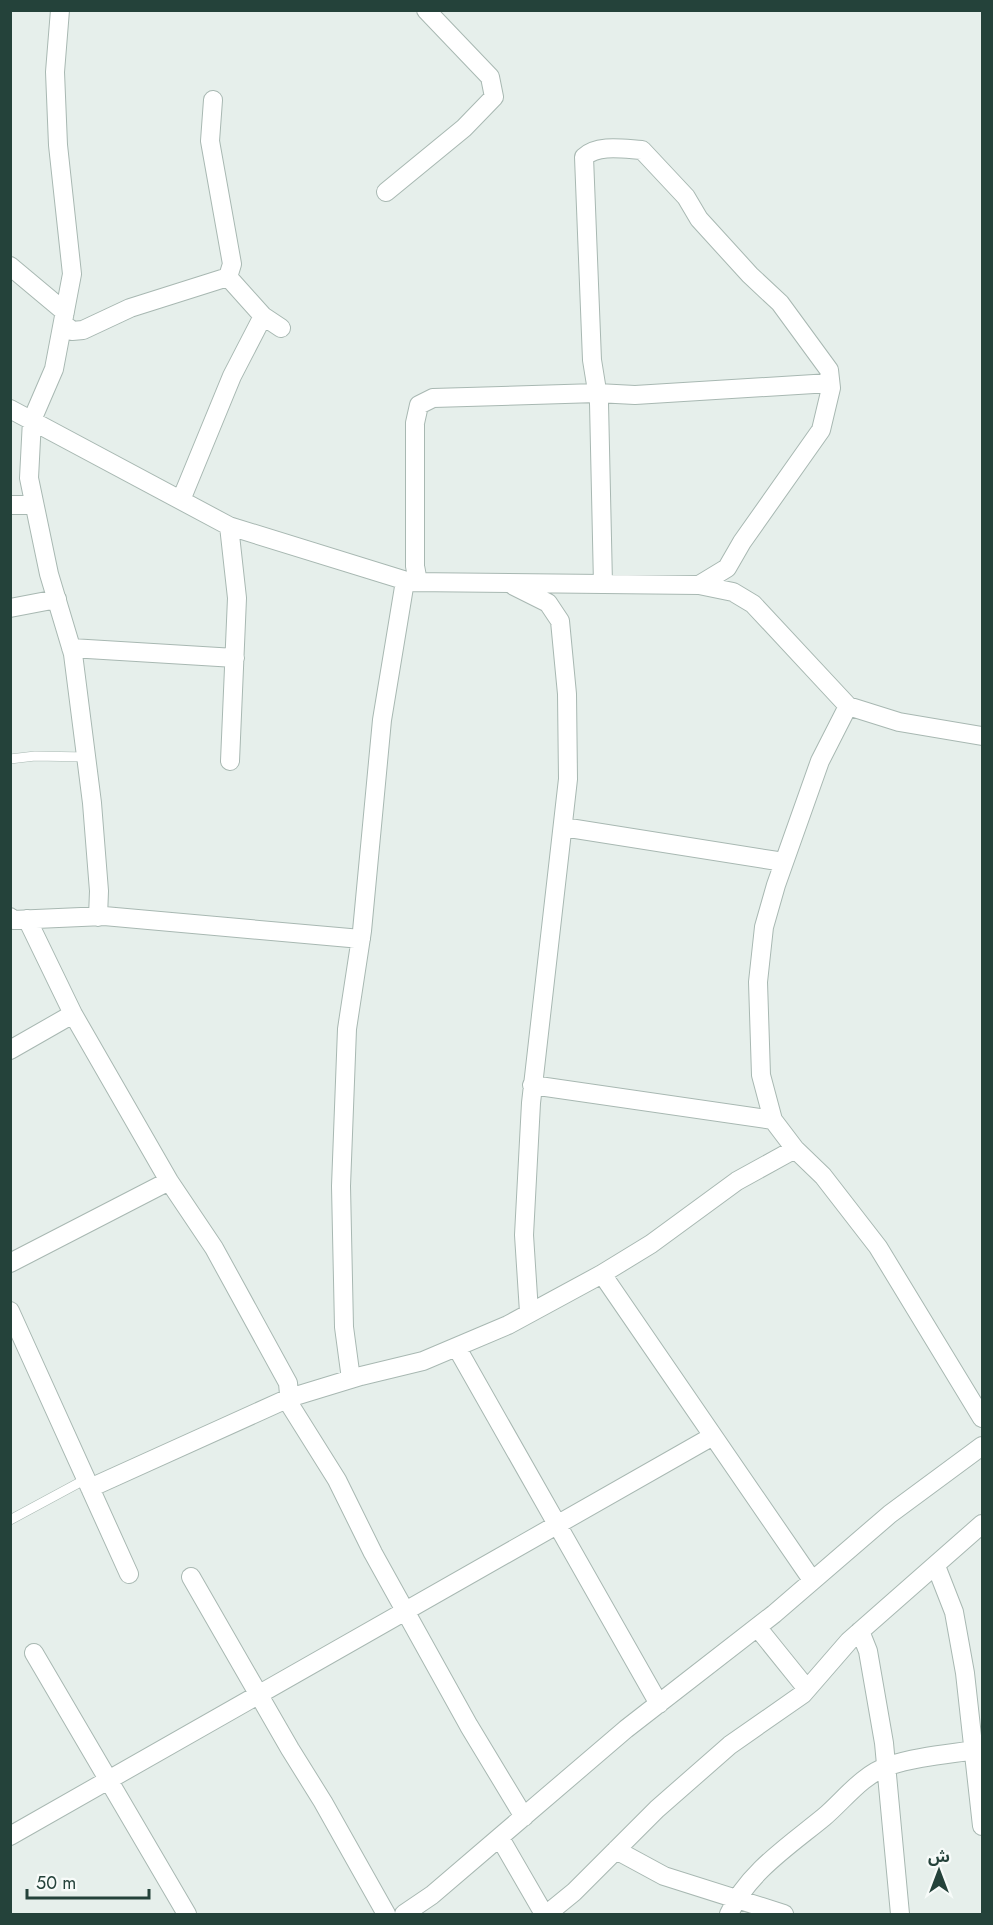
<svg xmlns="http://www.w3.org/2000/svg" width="993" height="1925" font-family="Jost,'Noto Sans Arabic',sans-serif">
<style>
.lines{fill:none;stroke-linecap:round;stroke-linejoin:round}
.lane-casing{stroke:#a8b8b2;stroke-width:10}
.street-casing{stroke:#a8b8b2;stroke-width:20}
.lane{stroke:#fff;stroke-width:9}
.street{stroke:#fff;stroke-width:18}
</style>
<rect width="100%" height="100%" fill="#e6efeb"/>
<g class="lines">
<g class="lane-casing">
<path id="lane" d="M 10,759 L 35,756 L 86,757
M 10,1520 L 86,1479"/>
</g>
<g class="street-casing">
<path id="street" d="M 60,10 L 55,72 L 58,145 L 72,274 L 54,369 L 32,420 L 29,478 L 49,574 L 73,654 L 92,803 L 99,891 L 98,917
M 386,192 L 464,128 L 494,97 L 490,77 L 426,10
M 10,266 L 65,312
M 228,277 L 263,316 L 281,328
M 63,323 L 72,331 L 83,330 L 130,308 L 228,277 L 232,264 L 210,141 L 213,100
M 10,409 L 229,526 L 410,582 L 699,585 L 733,592 L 753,604 L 848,706 L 899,722 L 982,736
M 181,500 L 232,376 L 263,316
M 10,505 L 34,505
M 229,526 L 237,598 L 230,761
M 418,582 L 415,566 L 415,423 L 419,405 L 433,398 L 597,393 L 635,395 L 830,383
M 603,584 L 599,403 L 592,360 L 584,157 C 598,144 624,149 642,150 L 686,197 L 699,219 L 750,275 L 780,303 L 829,370 L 831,388 L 821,430 L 742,542 L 727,568 L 699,585
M 514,586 L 548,603 L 560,621 L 567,694 L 568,779 L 531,1103 L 524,1235 L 529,1312
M 10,608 L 57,599
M 71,648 L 235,658
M 848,706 L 820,761 L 776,885 L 764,927 L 758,982 L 761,1075 L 773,1120 L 795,1149 L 823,1176 L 878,1247 L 982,1418
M 563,827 L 784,862
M 10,917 L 13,920 L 104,916 L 361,939
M 27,919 L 73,1014 L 169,1181 L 214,1248 L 288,1383 L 290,1405 L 337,1480 L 373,1553 L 469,1726 L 524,1817
M 10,1050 L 73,1014
M 532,1085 L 773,1120
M 10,1263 L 169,1181
M 602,1274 L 812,1580
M 10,1311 L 129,1574
M 457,1348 L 659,1704
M 351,1379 L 344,1327 L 341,1186 L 347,1029 L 362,931 L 382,720 L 405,581
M 90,1488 L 289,1398 L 361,1376 L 423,1361 L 508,1325 L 602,1274 L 651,1244 L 737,1181 L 795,1149
M 936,1566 L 954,1612 L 965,1673 L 982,1826
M 191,1577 L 290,1749 L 323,1802 L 386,1914
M 757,1627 L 807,1689
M 860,1631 L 868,1651 L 884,1743 L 900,1914
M 34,1653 L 187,1914
M 10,1836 L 713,1436
M 500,1838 L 544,1914
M 616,1850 L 664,1876 L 784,1914
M 404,1914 L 432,1895 L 626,1729 L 774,1614 L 890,1514 L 982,1446
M 547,1914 L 574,1892 L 657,1809 L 730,1745 L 803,1694 L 849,1641 L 982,1524
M 729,1914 C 747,1873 790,1845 824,1817 C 844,1800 862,1775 888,1766 C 918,1756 951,1754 982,1749"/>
</g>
<use href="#lane" class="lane"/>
<use href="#street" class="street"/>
</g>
<rect width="993" height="1925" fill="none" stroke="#24423a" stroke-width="24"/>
<g transform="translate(939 1871)" stroke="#f7fbf9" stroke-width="4.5" paint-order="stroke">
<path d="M0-4.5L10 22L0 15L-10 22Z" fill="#24423a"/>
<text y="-9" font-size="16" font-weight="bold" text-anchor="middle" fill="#24423a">ش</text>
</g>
<path d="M27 1889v9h122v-9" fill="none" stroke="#24423a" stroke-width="3"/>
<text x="36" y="1889" font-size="18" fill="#24423a" stroke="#f7fbf9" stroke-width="4.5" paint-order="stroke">50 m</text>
</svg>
